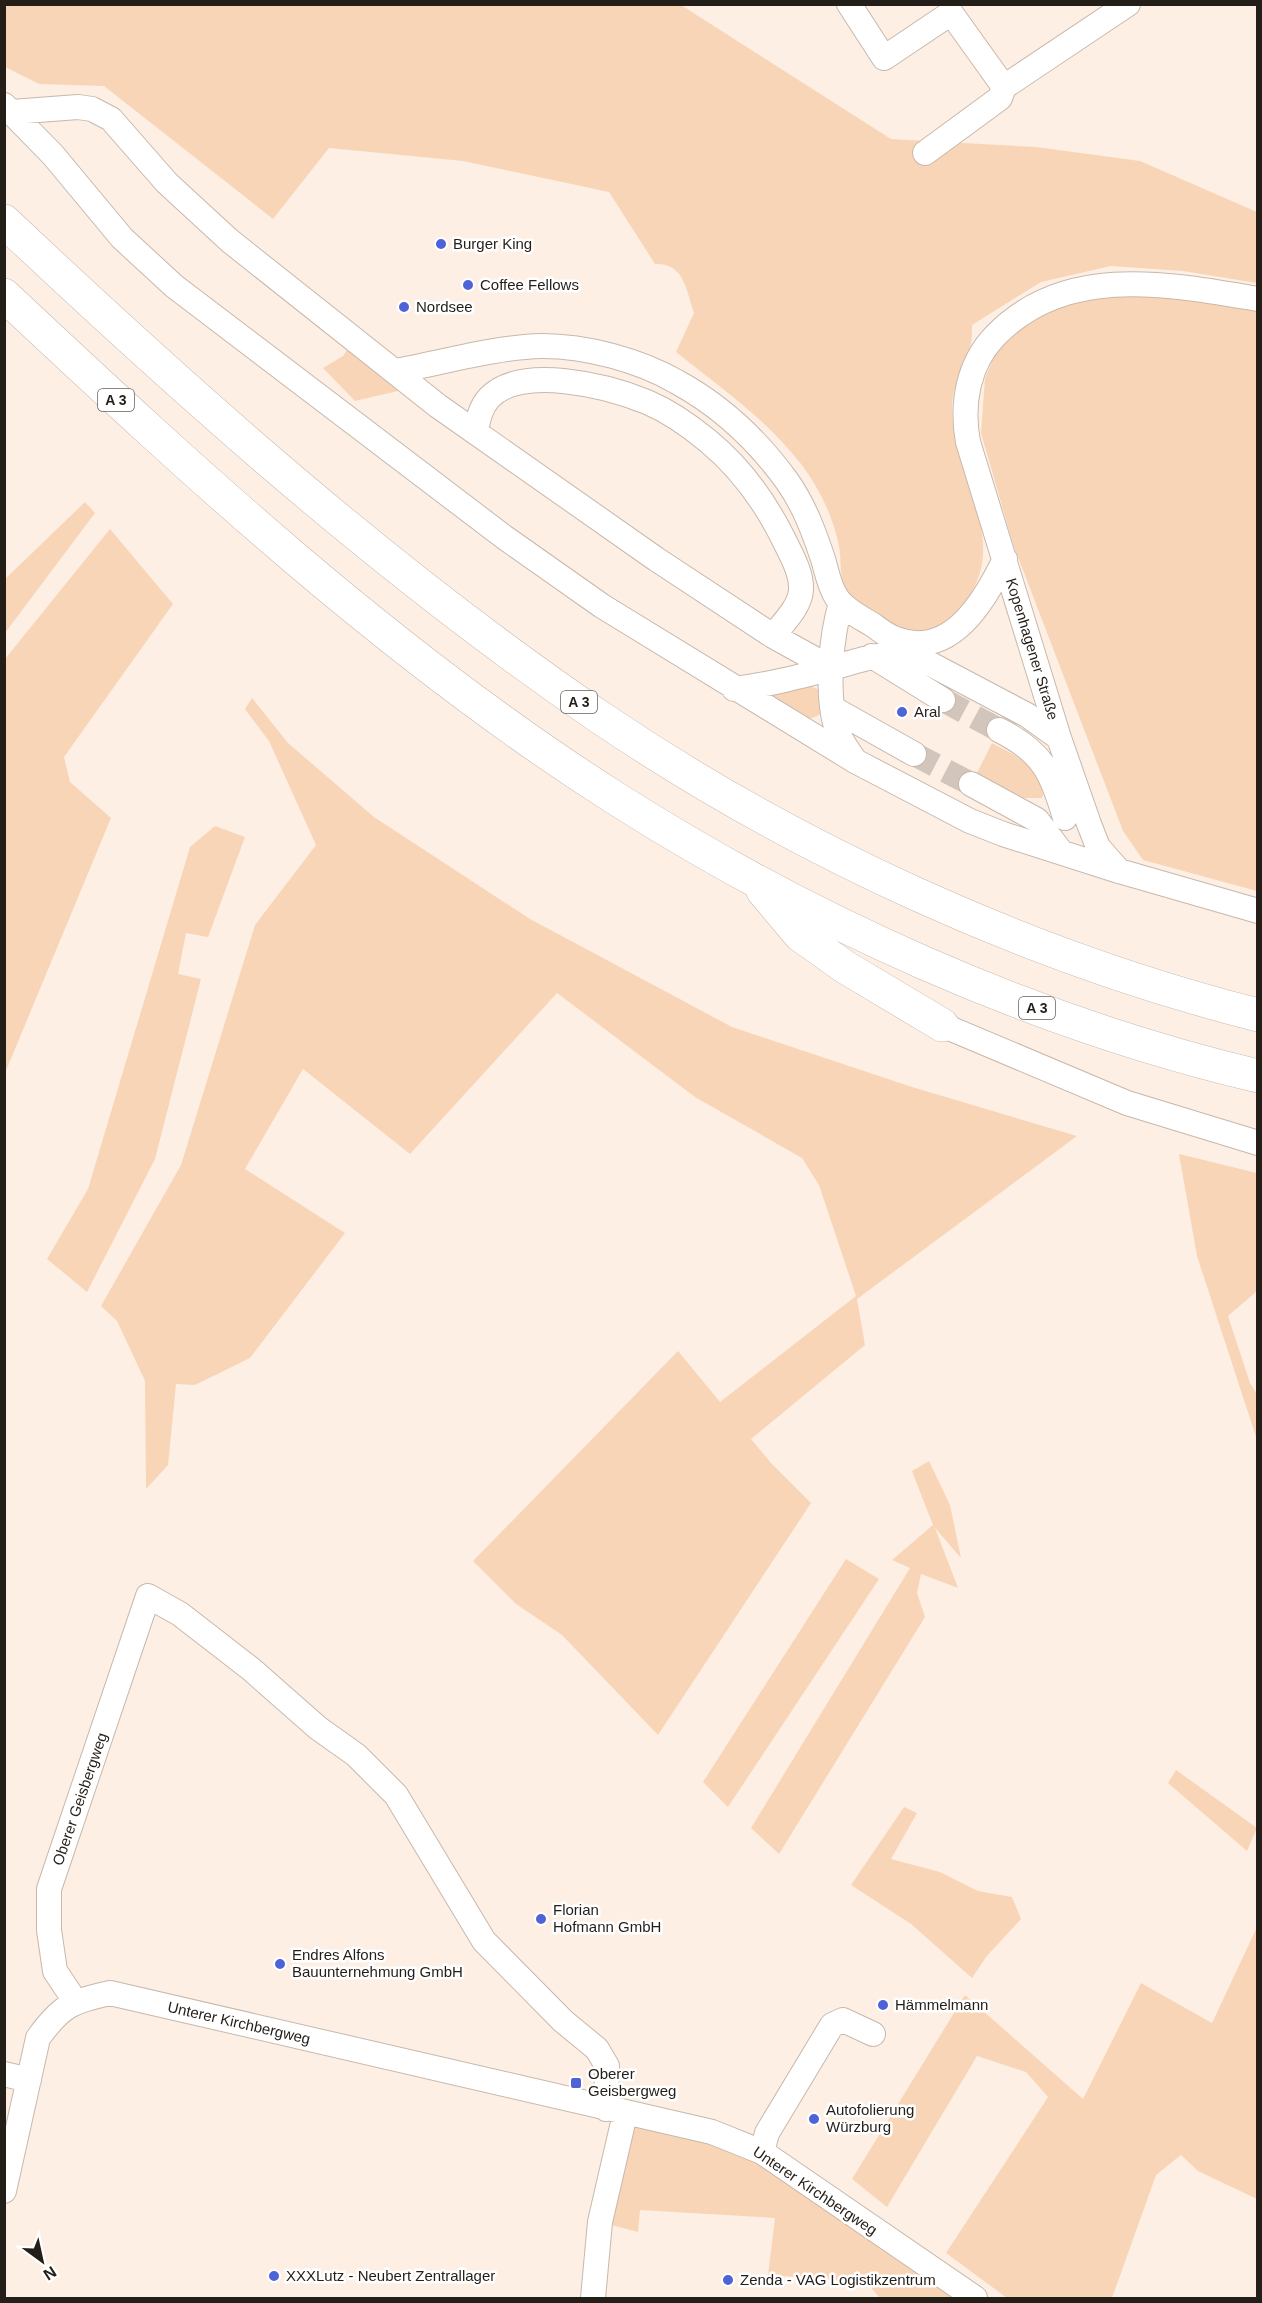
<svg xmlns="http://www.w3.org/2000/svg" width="1262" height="2303" font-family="Arial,sans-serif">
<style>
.green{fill:#f9d5b8}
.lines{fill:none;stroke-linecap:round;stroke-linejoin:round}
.minor-tunnel{stroke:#d2c5bb;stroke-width:24;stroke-dasharray:24 12;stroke-linecap:butt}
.minor-casing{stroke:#c8b8ab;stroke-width:26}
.highway-casing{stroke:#c8b8ab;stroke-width:34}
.minor{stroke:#fff;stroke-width:24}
.highway{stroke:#fff;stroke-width:33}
.poi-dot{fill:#4e63d8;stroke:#fff;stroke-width:2}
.labels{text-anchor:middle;stroke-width:5;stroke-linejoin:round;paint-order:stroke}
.shield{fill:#fff;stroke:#66625e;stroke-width:1.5}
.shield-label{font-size:14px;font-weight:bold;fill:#241e19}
.poi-label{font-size:15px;fill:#241e19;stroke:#fff;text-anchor:start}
.street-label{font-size:15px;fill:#241e19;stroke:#fff}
</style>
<rect width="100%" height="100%" fill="#fdefe4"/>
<path class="green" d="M 4,5 L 681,5 L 891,139 L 1036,147 L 1140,161 L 1257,212 L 1257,283 L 1183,271 L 1111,266 L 1041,282 L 972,325 C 972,332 972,341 970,348 C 963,371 951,387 952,412 C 954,459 990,518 982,563 C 977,598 941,643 901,630 C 892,627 882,619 874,613 C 865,607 856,602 849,594 C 838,580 842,562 839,546 C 833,516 819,488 801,464 C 765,418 721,388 676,352 L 694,313 C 686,289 684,263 655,264 L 609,192 L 463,161 L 329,148 L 273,219 L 104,86 L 39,84 L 5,67 Z
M 1101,294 L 1167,294 L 1257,310 L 1257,891 L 1143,860 L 1123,831 L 1013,544 L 981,433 L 985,378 L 999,345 L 1040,314 Z
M 349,347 L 402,390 L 355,401 L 323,368 L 343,356 Z
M 85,502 L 95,513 L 5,633 L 5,579 Z
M 110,529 L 173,604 L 64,757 L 70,782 L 111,818 L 5,1073 L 5,659 Z
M 807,684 L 819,690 L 821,713 C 804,729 783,704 768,694 Z
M 252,698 L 288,743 L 374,817 L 530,919 L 732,1027 L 912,1087 L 1077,1136 L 857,1299 L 865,1345 L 751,1439 L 771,1463 L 811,1503 L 658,1735 L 562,1635 L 516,1604 L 473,1561 L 678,1351 L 720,1402 L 856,1296 L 819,1185 L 802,1158 L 695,1097 L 557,993 L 410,1154 L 303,1069 L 245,1169 L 345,1233 L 250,1358 L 195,1385 L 176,1384 L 168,1465 L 146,1489 L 145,1381 L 117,1321 L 101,1306 L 181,1165 L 255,925 L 316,845 L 269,741 L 245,709 Z
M 992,743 C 1014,755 1043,766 1043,796 L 1041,798 L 1023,798 L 977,773 Z
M 215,826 L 245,837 L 208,937 L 186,933 L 178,974 L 201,979 L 155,1159 L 87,1292 L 47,1259 L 88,1189 L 190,847 Z
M 1179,1154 L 1257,1173 L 1257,1291 L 1228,1316 L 1250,1383 L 1257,1394 L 1257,1440 L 1197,1256 Z
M 929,1461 L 950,1505 L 961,1558 L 935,1528 L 958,1588 L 921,1574 L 917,1593 L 925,1617 L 779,1854 L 751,1828 L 910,1568 L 892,1560 L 933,1525 L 912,1471 Z
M 846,1559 L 879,1579 L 728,1807 L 703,1782 Z
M 1176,1770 L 1257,1828 L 1247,1851 L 1168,1783 Z
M 904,1807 L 917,1813 L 891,1859 L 940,1872 L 978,1891 L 1012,1897 L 1021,1919 L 986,1957 L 972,1978 L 911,1924 L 851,1885 Z
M 1257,1927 L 1257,2199 L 1198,2171 L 1181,2155 L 1156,2175 L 1112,2298 L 1007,2298 L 946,2253 L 1048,2097 L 1026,2072 L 977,2056 L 887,2207 L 852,2179 L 965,1995 L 1083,2099 L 1141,1983 L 1212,2023 Z
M 625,2114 L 712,2132 L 975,2298 L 880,2298 L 866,2282 L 768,2275 L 775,2218 L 640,2210 L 638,2232 L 600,2222 Z"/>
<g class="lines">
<path class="minor-tunnel" d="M 943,700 L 999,730
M 914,754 L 971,784"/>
<g class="minor-casing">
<path id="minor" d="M 849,4 L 884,58 L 951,13 L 1004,87
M 4,105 L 53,155 L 122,238 L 174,286 L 504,537 L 602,606 L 855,761 L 970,821 L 1003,834 L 1119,871 L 1258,911
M 12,112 L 78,107 L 92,109 L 111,119 L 167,183 L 230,241 L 438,406 L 656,559 L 773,636 L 831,668
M 925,153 L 1000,98 L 1004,87 L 1128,4
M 395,371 C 441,363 495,347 542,346 C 586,346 639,360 677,382 C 721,406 758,441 787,481 C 804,505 814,532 823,559 C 827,572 829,586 837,598 C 845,610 860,617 873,625 C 880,630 887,636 896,639 C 951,660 985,600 1005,559
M 476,432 C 478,420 480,408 489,398 C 521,364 608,386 647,402 C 668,411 690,426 708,441 C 742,469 766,503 785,542 C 792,556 802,574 801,590 C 800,607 783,623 773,636
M 841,603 C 831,636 826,693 836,727 C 839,739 847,749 854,759
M 872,656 L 943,700
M 734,689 C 767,685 798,677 829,669 C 861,660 886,649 919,658 L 1027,715 L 1059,738
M 834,709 L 914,754
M 999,730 C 1043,752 1052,773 1065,818
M 971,784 L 1037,820 L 1062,853
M 1119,871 L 1098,847 L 1089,824 L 1059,738 L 968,442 C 961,404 968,364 995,336 C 1065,263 1169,284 1258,299
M 942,1025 L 1127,1103 L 1258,1143
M 75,2001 L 55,1971 L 49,1930 L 49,1889 L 148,1596 L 180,1614 L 251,1669 L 318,1728 L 356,1755 L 396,1795 L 484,1941 L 563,2021 L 597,2049 L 607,2066 L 606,2109
M 4,2074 L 29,2080
M 762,2152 L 767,2133 L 832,2025 L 843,2020 L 873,2034
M 4,2191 L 38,2038 C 61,2006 72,2001 110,1993 L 712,2132 L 762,2152 L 975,2298
M 593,2298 L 600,2222 L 625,2114"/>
</g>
<g class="highway-casing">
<path id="highway" d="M 4,221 C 193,399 387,572 601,718 C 796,850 1029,957 1258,1015
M 4,295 C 195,474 391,655 612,796 C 806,920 1033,1023 1258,1076
M 763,891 L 800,935 L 845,967 L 942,1025"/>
</g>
<use href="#minor" class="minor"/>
<use href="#highway" class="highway"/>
</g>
<g class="poi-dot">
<circle cx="441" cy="244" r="6"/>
<circle cx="468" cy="285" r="6"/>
<circle cx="404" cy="307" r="6"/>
<circle cx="902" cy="712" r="6"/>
<circle cx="541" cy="1919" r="6"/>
<circle cx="280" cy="1964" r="6"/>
<circle cx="883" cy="2005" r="6"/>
<rect x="570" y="2077" width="12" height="12" rx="3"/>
<circle cx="814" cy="2119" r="6"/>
<circle cx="274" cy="2276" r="6"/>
<circle cx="728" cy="2280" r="6"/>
</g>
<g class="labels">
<g class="shield">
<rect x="98" y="389" width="36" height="22" rx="4.5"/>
<rect x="561" y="691" width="36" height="22" rx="4.5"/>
<rect x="1019" y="997" width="36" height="22" rx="4.5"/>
</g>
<g class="shield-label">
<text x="116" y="405">A 3</text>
<text x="579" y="707">A 3</text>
<text x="1037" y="1013">A 3</text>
</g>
<g class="poi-label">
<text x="453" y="249">Burger King</text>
<text x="480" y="290">Coffee Fellows</text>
<text x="416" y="312">Nordsee</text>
<text x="914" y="717">Aral</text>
<text x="553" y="1915">Florian<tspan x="553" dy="17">Hofmann GmbH</tspan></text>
<text x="292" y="1960">Endres Alfons<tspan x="292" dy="17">Bauunternehmung GmbH</tspan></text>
<text x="895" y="2010">Hämmelmann</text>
<text x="588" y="2079">Oberer<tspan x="588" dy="17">Geisbergweg</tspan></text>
<text x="826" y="2115">Autofolierung<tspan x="826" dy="17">Würzburg</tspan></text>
<text x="286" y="2281">XXXLutz - Neubert Zentrallager</text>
<text x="740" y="2285">Zenda - VAG Logistikzentrum</text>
</g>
<g class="street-label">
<text transform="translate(1032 649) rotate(73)" y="5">Kopenhagener Straße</text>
<text transform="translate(80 1799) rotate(-71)" y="5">Oberer Geisbergweg</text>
<text transform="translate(239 2023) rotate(13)" y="5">Unterer Kirchbergweg</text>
<text transform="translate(815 2191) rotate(34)" y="5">Unterer Kirchbergweg</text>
</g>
</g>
<rect width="1262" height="2303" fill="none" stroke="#241e19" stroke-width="12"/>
<g transform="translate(42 2261) rotate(147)" stroke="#ffffff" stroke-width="4.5" paint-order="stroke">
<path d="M0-4.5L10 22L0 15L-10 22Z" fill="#241e19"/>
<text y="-9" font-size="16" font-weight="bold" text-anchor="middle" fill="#241e19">N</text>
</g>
</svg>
